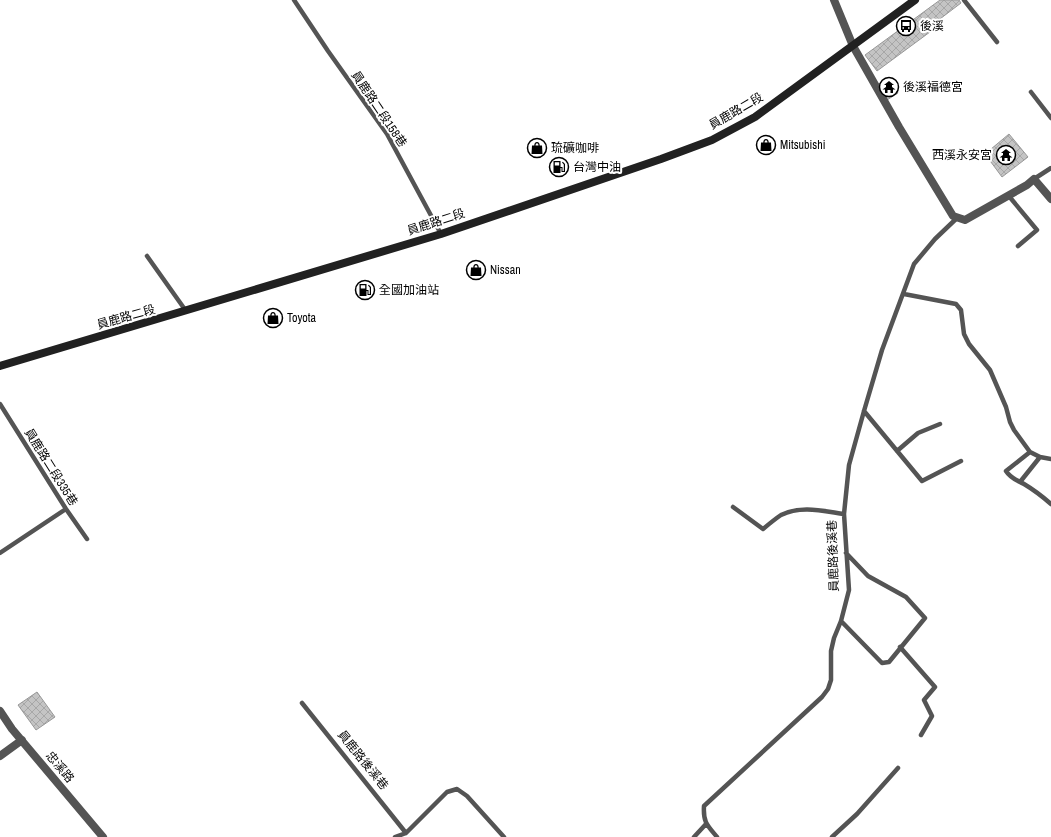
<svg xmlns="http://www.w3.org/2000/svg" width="1051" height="837" font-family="'Archivo Narrow','Noto Sans TC',sans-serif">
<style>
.building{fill:url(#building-cross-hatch);stroke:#989898}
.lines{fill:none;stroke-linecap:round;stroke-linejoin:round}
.service{stroke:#545454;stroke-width:4.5}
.minor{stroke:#545454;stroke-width:8}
.tertiary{stroke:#545454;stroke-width:8}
.secondary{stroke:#212121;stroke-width:8}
.labels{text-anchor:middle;stroke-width:4;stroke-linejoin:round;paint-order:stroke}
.poi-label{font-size:12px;fill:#000;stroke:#fff;text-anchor:start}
.street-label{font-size:12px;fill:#000;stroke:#fff}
</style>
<defs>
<pattern id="building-cross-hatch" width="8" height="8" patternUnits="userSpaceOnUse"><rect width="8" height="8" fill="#c4c4c4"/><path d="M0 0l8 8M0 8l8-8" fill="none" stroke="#a7a7a7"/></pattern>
</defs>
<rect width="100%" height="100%" fill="#fff"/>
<path class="building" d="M 940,0 L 959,0 L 961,3 L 932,25 L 934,29 L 877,71 L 865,55 Z
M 888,78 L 898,93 L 887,100 L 877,85 Z
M 1009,134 L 1028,157 L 1002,177 L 985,154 Z
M 37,692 L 55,717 L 36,730 L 18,705 Z"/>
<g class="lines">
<path class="service" d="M 294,0 L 328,51 L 387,134 L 441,234
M 964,0 L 997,42
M 1031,92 L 1051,118
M 1034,179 L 1051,168
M 1008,195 L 1037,230 L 1018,246
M 147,256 L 186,311
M 904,294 L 956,304 L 961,310 L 964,334 L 969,344 L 990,370 L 1006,407 L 1010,422 L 1014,430 L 1030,452 L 1006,471 C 1011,479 1017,480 1024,484 C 1034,490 1043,497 1051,504
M 0,404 L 66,509 L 87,539
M 864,411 L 922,481 L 961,461
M 897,451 L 918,433 L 940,424
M 1030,452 L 1040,457 L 1051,459
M 1020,482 L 1040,457
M 733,507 L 763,529 C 769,524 775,519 781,515 C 801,505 823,511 844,514
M 0,553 L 66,509
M 841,621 L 882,663 L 889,662 L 925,618 L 906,597 L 868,576 L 846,553
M 900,647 L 935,687 L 924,700 L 932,716 L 921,735
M 302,703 L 406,833
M 395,837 L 406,833 L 447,792 L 457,789 L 467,796 L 504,837
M 694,837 L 706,824
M 717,837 C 707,825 703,822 704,806 L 822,697 L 828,689 L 831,680 L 831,651 L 834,638 L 841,621 L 849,590 L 844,514 L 849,465 L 864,411 L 882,350 L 914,264 L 935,239 L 957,218
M 832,837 L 857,814 L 898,768"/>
<path class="minor" d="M 834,0 L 853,46
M 0,711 L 12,729 L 103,837
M 0,756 L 22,740"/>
<path class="tertiary" d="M 853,46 L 899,127 L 953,216 L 965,220 L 1027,185 L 1034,179 L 1051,199"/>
<path class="secondary" d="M 0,366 L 441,234 L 661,159 L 712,140 L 755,117 L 915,0"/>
</g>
<defs>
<g id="bus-ring" transform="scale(1)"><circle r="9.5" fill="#fff" stroke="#000" stroke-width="1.5"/><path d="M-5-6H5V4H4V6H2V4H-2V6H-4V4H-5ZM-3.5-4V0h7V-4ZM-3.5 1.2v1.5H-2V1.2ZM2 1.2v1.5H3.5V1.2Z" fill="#000"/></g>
<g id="temple-ring" transform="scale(1)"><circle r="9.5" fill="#fff" stroke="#000" stroke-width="1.5"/><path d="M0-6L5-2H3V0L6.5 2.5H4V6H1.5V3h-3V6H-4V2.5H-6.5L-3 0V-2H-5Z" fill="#000"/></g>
<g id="shop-ring" transform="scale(1)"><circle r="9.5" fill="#fff" stroke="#000" stroke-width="1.5"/><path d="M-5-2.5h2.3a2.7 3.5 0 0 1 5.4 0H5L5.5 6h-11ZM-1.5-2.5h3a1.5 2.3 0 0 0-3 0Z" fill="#000"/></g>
<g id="fuel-ring" transform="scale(1)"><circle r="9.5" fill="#fff" stroke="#000" stroke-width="1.5"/><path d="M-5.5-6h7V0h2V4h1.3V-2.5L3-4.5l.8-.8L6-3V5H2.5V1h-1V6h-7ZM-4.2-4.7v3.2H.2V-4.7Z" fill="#000"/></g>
</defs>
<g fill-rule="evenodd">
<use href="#bus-ring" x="906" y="26"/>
<use href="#temple-ring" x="889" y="87"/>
<use href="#shop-ring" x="766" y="145"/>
<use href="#shop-ring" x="537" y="148"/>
<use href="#temple-ring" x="1006" y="155"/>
<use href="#fuel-ring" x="559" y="167"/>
<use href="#shop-ring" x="476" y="270"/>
<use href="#fuel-ring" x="365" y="290"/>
<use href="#shop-ring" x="273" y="318"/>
</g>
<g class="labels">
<g class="poi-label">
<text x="920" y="30">後溪</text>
<text x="903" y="91">後溪福德宮</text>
<text x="780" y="149">Mitsubishi</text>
<text x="551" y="152">琉礦咖啡</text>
<text x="992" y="159" text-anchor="end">西溪永安宮</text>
<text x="573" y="171">台灣中油</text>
<text x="490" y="274">Nissan</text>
<text x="379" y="294">全國加油站</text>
<text x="287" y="322">Toyota</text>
</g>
<g class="street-label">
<text transform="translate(379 109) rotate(56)" y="4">員鹿路二段158巷</text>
<text transform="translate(736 111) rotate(-30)" y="4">員鹿路二段</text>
<text transform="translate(436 222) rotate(-18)" y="4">員鹿路二段</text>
<text transform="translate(126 317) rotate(-16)" y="4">員鹿路二段</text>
<text transform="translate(51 467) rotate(58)" y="4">員鹿路二段335巷</text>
<text transform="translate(833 556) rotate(-92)" y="4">員鹿路後溪巷</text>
<text transform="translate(363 760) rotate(51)" y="4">員鹿路後溪巷</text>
<text transform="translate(60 767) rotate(50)" y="4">忠溪路</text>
</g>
</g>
</svg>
